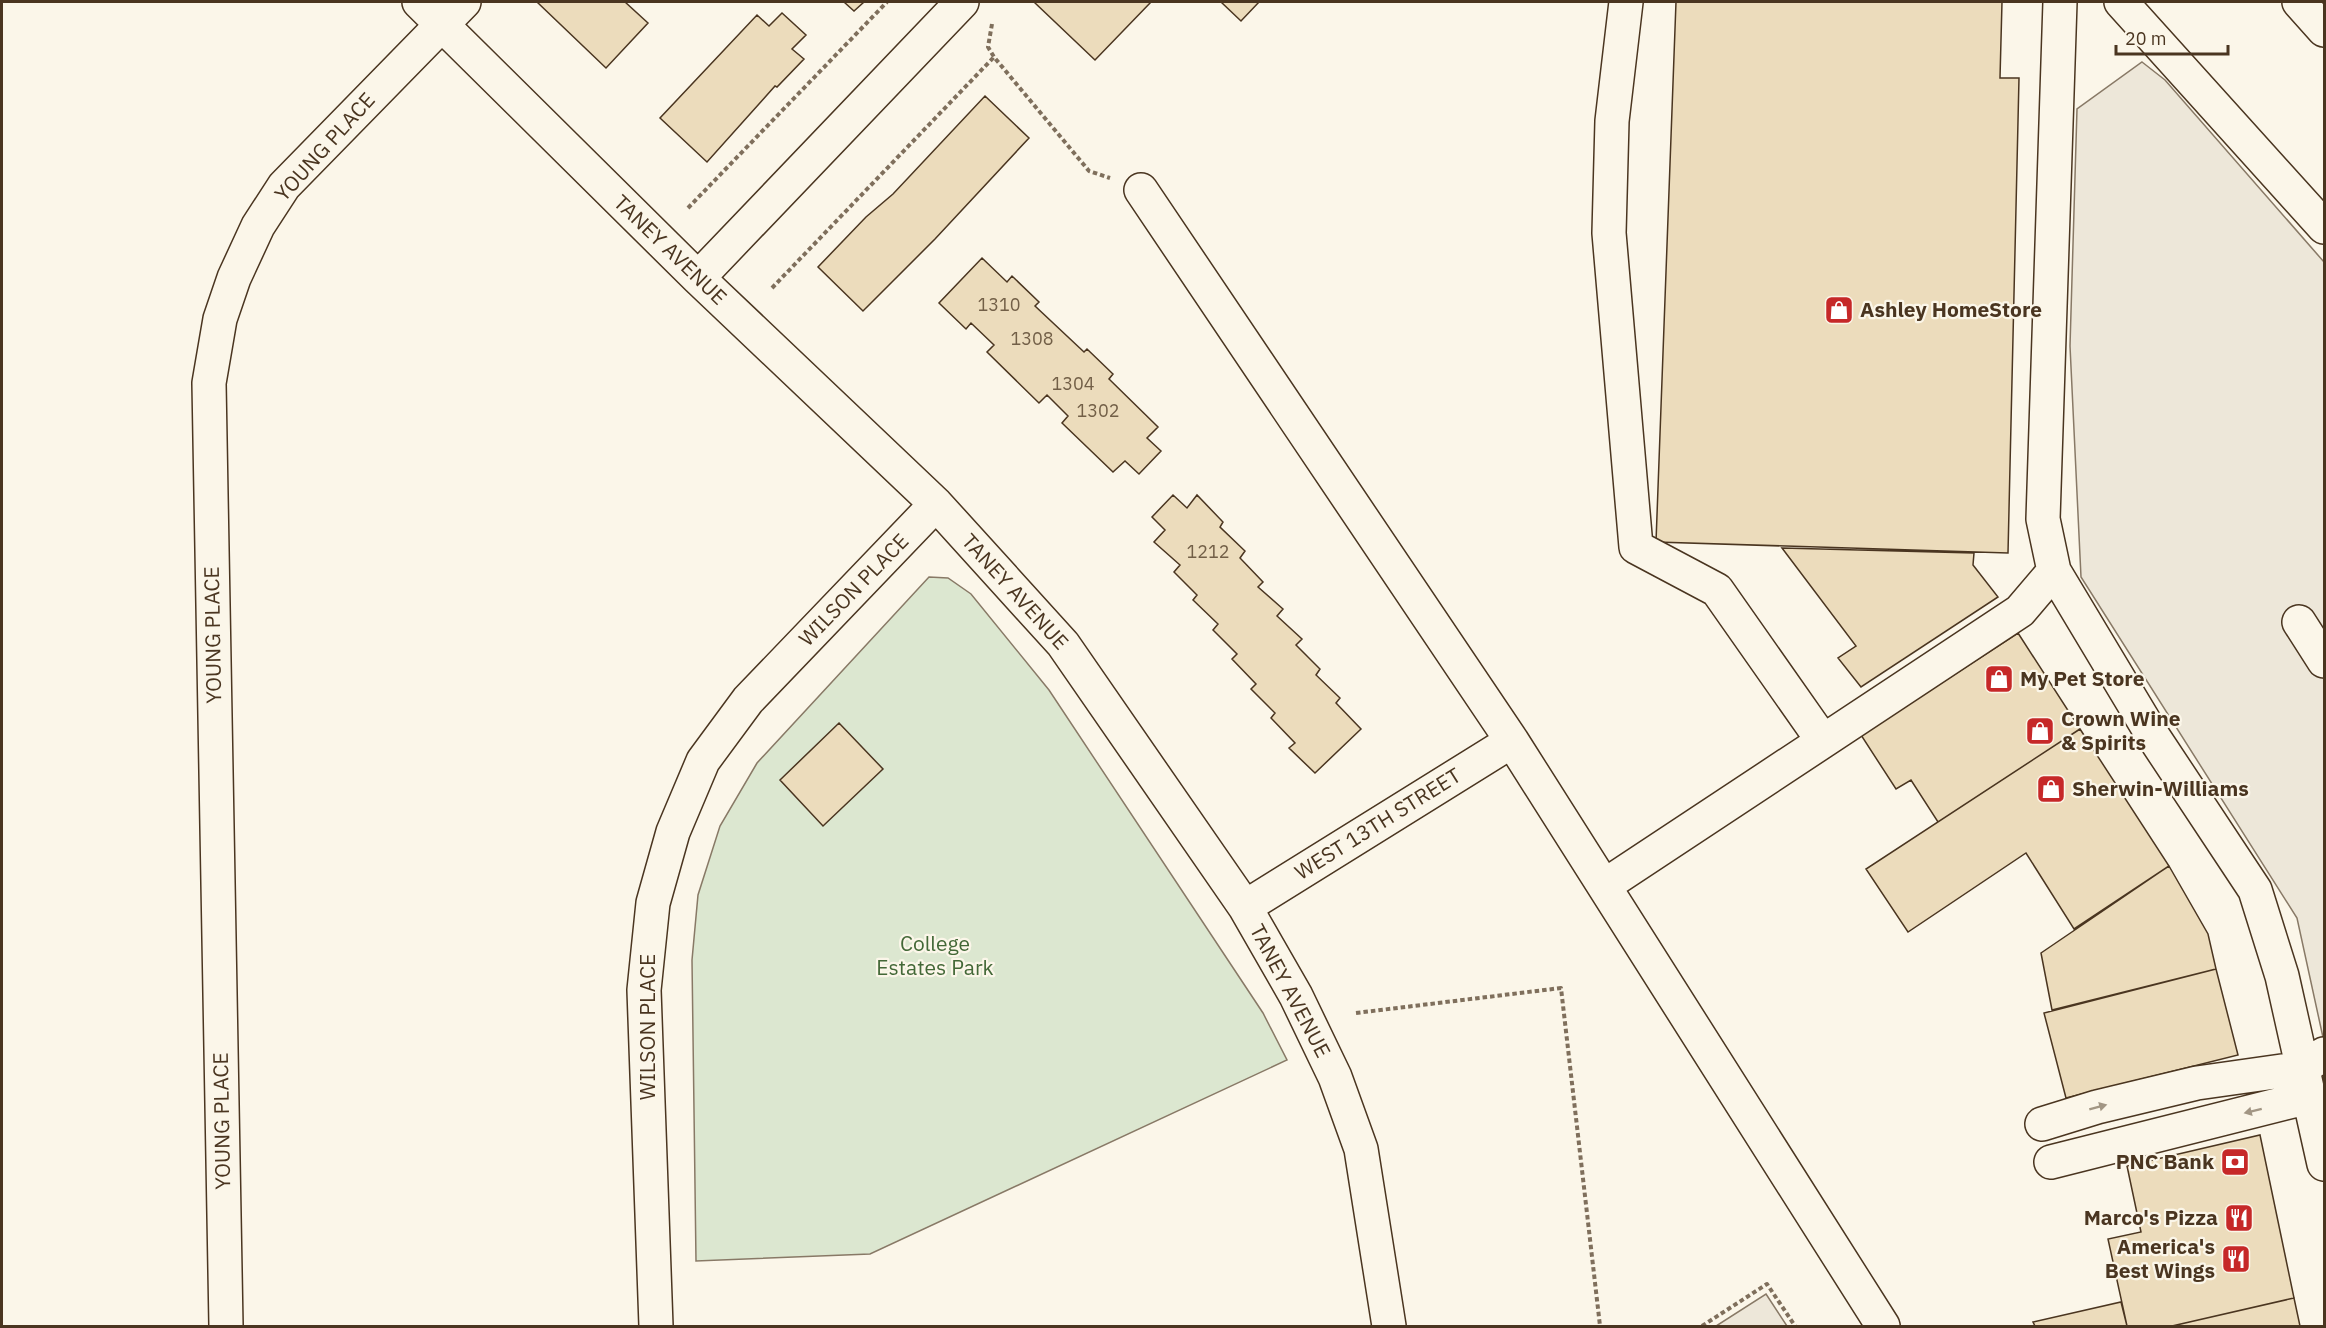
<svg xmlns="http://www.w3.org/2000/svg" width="2326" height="1328" font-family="'IBM Plex Sans',sans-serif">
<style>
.green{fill:#dce7d0;stroke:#887966;stroke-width:1.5}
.parking{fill:#ede7d9;stroke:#887966;stroke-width:1.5}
.building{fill:#ecdcbc;stroke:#4a3520;stroke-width:1.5}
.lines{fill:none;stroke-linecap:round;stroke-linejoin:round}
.minor-casing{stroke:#4a3520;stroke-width:36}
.highway-casing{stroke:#4a3520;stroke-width:36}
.path{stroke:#7f6f5c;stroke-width:4;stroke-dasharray:4.5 3;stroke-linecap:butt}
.minor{stroke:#fbf6e9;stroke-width:33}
.highway{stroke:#fbf6e9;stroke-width:33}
.oneway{fill:#a29684}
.labels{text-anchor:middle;stroke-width:4.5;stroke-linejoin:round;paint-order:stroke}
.number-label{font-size:18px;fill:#725f47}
.street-label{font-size:21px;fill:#4a3520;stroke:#fbf6e9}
.poi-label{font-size:21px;font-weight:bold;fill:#4a3520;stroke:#fbf6e9;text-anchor:start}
.park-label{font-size:21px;fill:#436837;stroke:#fbf6e9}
</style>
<rect width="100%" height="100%" fill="#fbf6e9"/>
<path class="green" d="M 929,577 L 948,578 L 971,594 L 1049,690 L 1263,1013 L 1287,1060 L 870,1254 L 696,1261 L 692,960 L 698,895 L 720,826 L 757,763 Z"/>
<path class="parking" d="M 2142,62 L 2165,80 L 2324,262 L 2324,1042 L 2297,918 L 2081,577 L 2070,346 L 2077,109 Z
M 1766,1294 L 1787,1326 L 1716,1326 Z"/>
<path class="building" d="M 537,2 L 625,2 L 648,23 L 606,68 Z
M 844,2 L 864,2 L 854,11 Z
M 1034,2 L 1151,2 L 1095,60 Z
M 1221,2 L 1259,2 L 1241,21 Z
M 1676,2 L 2002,2 L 2000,78 L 2019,78 L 2008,553 L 1656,542 Z
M 782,13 L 806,35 L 792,49 L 804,59 L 777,87 L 775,86 L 707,162 L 660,118 L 757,15 L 769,26 Z
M 985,96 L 1029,138 L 935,239 L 863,311 L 818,267 L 866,217 L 893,194 Z
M 982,258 L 1007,282 L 1012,276 L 1039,302 L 1035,306 L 1084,352 L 1087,349 L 1113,374 L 1109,379 L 1158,427 L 1147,438 L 1161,451 L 1139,474 L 1125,461 L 1113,472 L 1062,423 L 1068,416 L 1047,395 L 1039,403 L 987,352 L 994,345 L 971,323 L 966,329 L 939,303 Z
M 1173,495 L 1187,508 L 1197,495 L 1223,522 L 1220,527 L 1245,551 L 1240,558 L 1263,582 L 1258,587 L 1283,609 L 1277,616 L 1302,639 L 1296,645 L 1320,669 L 1316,675 L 1340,698 L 1336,703 L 1361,729 L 1315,773 L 1289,748 L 1295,743 L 1271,718 L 1275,713 L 1251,689 L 1256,684 L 1232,659 L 1237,654 L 1213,630 L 1218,624 L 1193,600 L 1197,595 L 1174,572 L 1180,565 L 1154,542 L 1165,530 L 1152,517 Z
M 1782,548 L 1974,553 L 1973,565 L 1998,597 L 1861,687 L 1838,658 L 1856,646 Z
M 2018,633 L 2080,729 L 1938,822 L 1911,780 L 1896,789 L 1861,735 Z
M 839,723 L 883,769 L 823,826 L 780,780 Z
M 2080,729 L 2169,866 L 2074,929 L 2026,853 L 1908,932 L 1866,869 Z
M 2169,866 L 2208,934 L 2216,969 L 2052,1010 L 2041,953 Z
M 2216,969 L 2238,1055 L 2066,1098 L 2044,1013 Z
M 2260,1135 L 2294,1298 L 2172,1326 L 2127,1326 L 2108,1239 L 2141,1232 L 2127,1166 Z
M 2294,1298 L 2300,1326 L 2172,1326 Z
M 2121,1302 L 2127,1326 L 2035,1326 L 2033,1322 Z"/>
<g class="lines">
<g class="minor-casing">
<path id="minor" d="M 419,2 L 698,278 L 936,504 L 1063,644 L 1245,907 L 1296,996 L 1335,1077 L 1361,1149 L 1389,1326
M 1626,2 L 1612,121 L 1609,233 L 1636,547 L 1717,590 L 1823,741
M 2060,2 L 2043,519 L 2054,571 L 2153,736 L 2255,890 L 2282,976 L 2324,1164
M 2121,2 L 2324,227
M 1141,190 L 1512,741 L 1883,1326
M 698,278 L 962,2
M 2299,622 L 2324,661
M 1604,886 L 2020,611 L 2054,571
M 1245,907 L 1512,741
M 2042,1124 L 2097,1107 L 2197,1083 L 2303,1068 L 2324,1054
M 2051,1162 L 2309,1097
M 226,1326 L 209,383 L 220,319 L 234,278 L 258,226 L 284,186 L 464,2
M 656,1326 L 644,990 L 653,903 L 673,832 L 703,761 L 748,700 L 936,504"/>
</g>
<g class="highway-casing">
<path id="highway" d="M 2299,2 L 2324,30"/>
</g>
<path class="path" d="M 992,24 L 988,47 L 994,57 L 1089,171 L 1110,178
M 688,208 L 887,2
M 772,288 L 994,57
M 1356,1013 L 1561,988 L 1600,1326
M 1702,1326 L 1767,1284 L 1795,1326"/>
<use href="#minor" class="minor"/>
<use href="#highway" class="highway"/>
</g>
<defs><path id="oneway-solid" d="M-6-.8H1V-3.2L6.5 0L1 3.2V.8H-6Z" transform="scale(1.5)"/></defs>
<g class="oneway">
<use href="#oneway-solid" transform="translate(2098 1107) rotate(-15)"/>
<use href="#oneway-solid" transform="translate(2253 1111) rotate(166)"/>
</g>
<defs>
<g id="shop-square" transform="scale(1.5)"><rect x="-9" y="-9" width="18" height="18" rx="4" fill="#c62828" stroke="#fbf6e9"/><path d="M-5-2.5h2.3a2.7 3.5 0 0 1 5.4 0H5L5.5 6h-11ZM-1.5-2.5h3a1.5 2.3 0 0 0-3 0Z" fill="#fff"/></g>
<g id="bank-square" transform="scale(1.5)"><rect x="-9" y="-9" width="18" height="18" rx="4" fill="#c62828" stroke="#fbf6e9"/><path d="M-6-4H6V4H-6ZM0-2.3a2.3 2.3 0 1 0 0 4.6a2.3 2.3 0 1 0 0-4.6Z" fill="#fff"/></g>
<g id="restaurant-square" transform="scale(1.5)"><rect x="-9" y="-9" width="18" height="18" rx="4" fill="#c62828" stroke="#fbf6e9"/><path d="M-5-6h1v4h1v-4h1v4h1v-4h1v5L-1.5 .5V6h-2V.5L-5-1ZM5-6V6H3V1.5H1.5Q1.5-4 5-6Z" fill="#fff"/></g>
</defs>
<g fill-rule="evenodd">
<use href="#shop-square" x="1839" y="310"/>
<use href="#shop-square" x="1999" y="679"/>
<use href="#shop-square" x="2040" y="731"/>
<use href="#shop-square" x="2051" y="789"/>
<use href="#bank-square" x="2235" y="1162"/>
<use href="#restaurant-square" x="2239" y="1218"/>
<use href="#restaurant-square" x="2236" y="1259"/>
</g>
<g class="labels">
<g class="number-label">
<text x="999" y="311">1310</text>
<text x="1032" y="345">1308</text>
<text x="1073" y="390">1304</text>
<text x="1098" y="417">1302</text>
<text x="1208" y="558">1212</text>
</g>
<g class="street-label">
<text transform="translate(325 147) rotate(-48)" y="7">YOUNG PLACE</text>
<text transform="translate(670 250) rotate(44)" y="7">TANEY AVENUE</text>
<text transform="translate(854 590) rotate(-46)" y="7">WILSON PLACE</text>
<text transform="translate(1015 592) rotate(48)" y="7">TANEY AVENUE</text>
<text transform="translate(213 635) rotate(-91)" y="7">YOUNG PLACE</text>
<text transform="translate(1378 824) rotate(-32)" y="7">WEST 13TH STREET</text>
<text transform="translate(1290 991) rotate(62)" y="7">TANEY AVENUE</text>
<text transform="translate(648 1027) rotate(-90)" y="7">WILSON PLACE</text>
<text transform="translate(222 1121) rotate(-91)" y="7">YOUNG PLACE</text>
</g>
<g class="poi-label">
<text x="1860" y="317">Ashley HomeStore</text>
<text x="2020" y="686">My Pet Store</text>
<text x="2061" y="726">Crown Wine<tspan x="2061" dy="24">&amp; Spirits</tspan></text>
<text x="2072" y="796">Sherwin-Williams</text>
<text x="2214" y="1169" text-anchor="end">PNC Bank</text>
<text x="2218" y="1225" text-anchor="end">Marco's Pizza</text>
<text x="2215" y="1254" text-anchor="end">America's<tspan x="2215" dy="24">Best Wings</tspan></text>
</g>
<g class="park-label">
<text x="935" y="951">College<tspan x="935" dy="24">Estates Park</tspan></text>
</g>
</g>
<rect width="2326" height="1328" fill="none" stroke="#4a3520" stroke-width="6"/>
<path d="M2116 45v9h112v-9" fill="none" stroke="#4a3520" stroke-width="3"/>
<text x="2125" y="45" font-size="18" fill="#4a3520" stroke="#fbf6e9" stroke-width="4.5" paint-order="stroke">20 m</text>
</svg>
